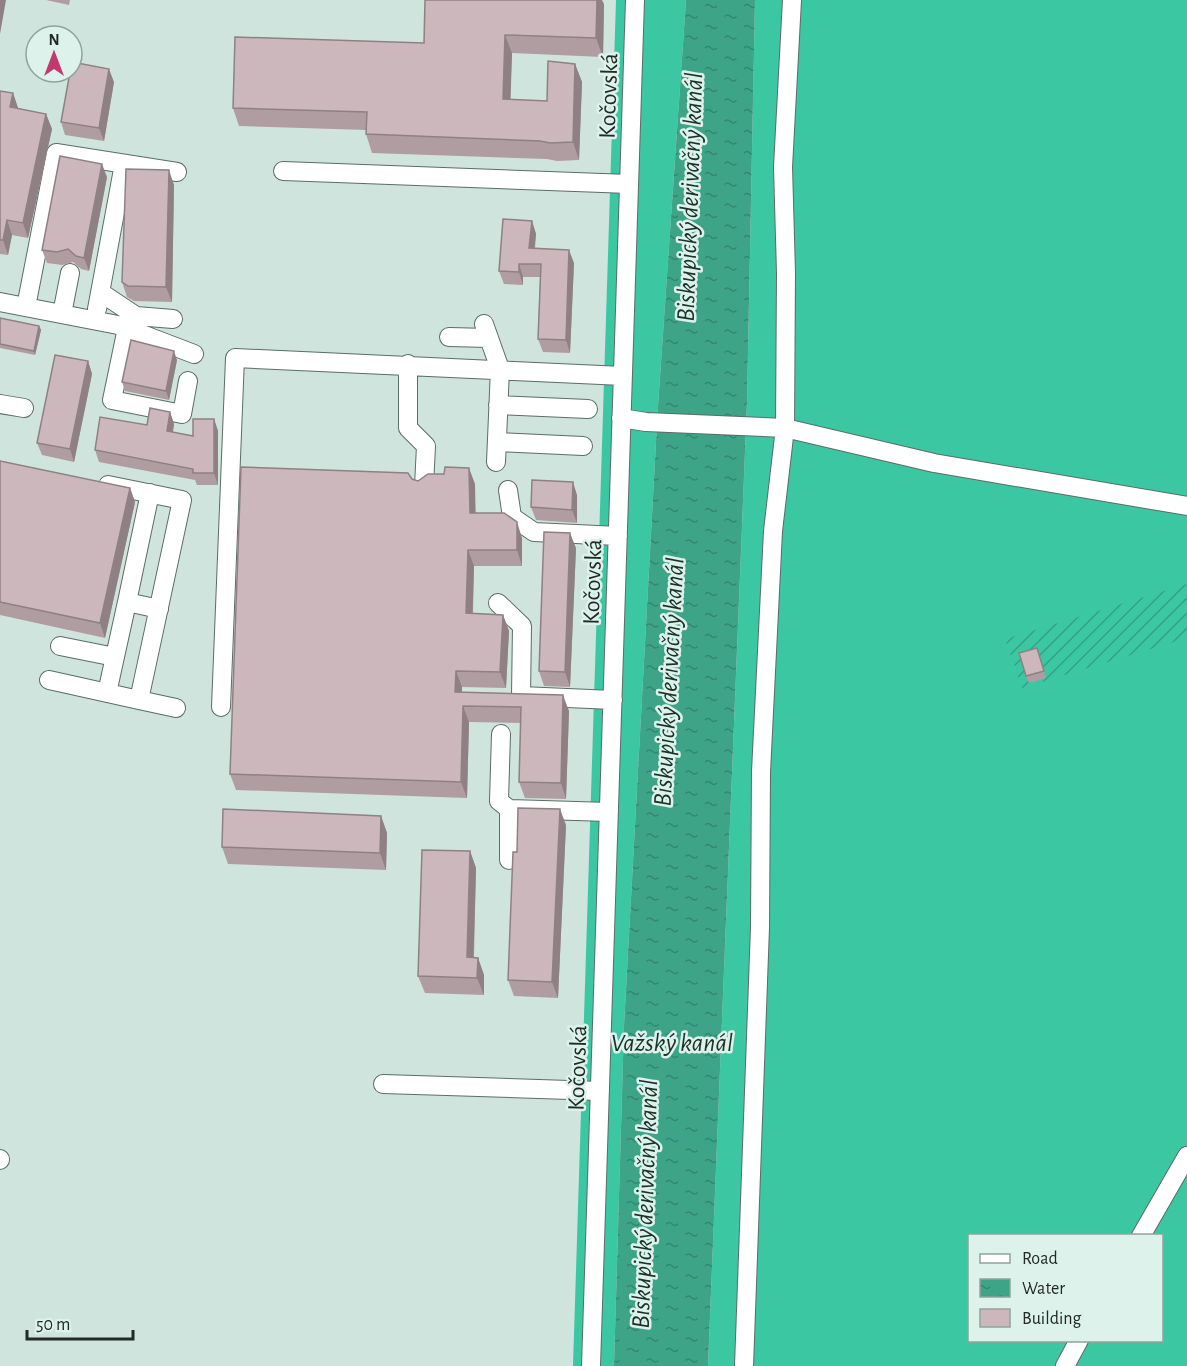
<svg xmlns="http://www.w3.org/2000/svg" width="1187" height="1366" font-family="'Alegreya Sans',sans-serif">
<style>
.grass{fill:#3cc7a3;fill-rule:evenodd}
.garden{fill:url(#garden-furrows)}
.water{fill:url(#water-ripples)}
.lines{fill:none;stroke-linecap:round;stroke-linejoin:round}
.minor-casing{stroke:#5a6d66;stroke-width:20}
.minor{stroke:#fff;stroke-width:18}
.wall{fill:#af9da2}
.shaded-wall{fill:#8f8084}
.building{fill:#ccb7bc;stroke:#8f8084;stroke-width:1.5}
.labels{text-anchor:middle;stroke-width:5;stroke-linejoin:round;paint-order:stroke}
.street-label{font-size:24px;fill:#222a27;stroke:#dcf2ea}
.water-label{font-size:26px;font-style:italic;fill:#1b322b;stroke:#dcf2ea}
</style>
<defs>
<pattern id="garden-furrows" width="10" height="10" patternUnits="userSpaceOnUse" patternTransform="scale(1.5)"><rect width="10" height="10" fill="#3cc7a3"/><path d="M-1 1l2-2M0 10L10 0M9 11l2-2" fill="none" stroke="#32a285"/></pattern>
<pattern id="water-ripples" width="26" height="14" patternUnits="userSpaceOnUse" patternTransform="scale(1.5)"><rect width="26" height="14" fill="#3da488"/><path d="M2 4q2-2 4 0t4 0M15 11q2-2 4 0t4 0" fill="none" stroke="#33866f"/></pattern>
</defs>
<rect width="100%" height="100%" fill="#cfe4dd"/>
<path class="grass" d="M 616,0 L 686,0 L 658,406 L 624,1026 L 614,1366 L 573,1366 Z
M 755,0 L 1187,0 L 1187,1366 L 708,1366 L 747,403 ZM 970,1236 L 1162,1236 L 1162,1340 L 970,1340 Z"/>
<path class="garden" d="M 1187,584 L 1187,638 L 1022,688 L 1005,639 Z"/>
<path class="water" d="M 686,0 L 755,0 L 747,403 L 708,1366 L 614,1366 L 624,1026 L 658,406 Z"/>
<g class="lines">
<g class="minor-casing">
<path id="minor" d="M 283,171 L 629,184
M 100,292 L 136,316 L 173,319
M 0,302 L 118,325 L 194,354
M 26,307 L 56,153 L 177,172
M 97,309 L 124,164
M 62,314 L 70,273
M 484,324 L 500,369 L 496,462
M 127,328 L 112,400 L 182,414 L 188,381
M 449,337 L 489,338
M 408,364 L 408,428 L 426,446 L 424,486
M 0,404 L 24,408
M 498,405 L 588,409
M 621,418 L 646,422 L 785,428 L 934,463 L 1187,506
M 497,442 L 583,446
M 108,485 L 182,500 L 139,700 L 176,708
M 508,490 L 512,517 L 534,532 L 618,536
M 127,602 L 150,493
M 498,603 L 522,626 L 521,696 L 613,700
M 60,646 L 115,657
M 49,680 L 139,700
M 107,693 L 127,602 L 159,609
M 221,707 L 235,358 L 623,376
M 501,734 L 499,801 L 509,809
M 509,860 L 509,809 L 609,812
M 383,1084 L 600,1091
M 0,1159 L 0,1160
M 1141,1236 L 1187,1156
M 591,1366 L 635,0
M 744,1366 L 760,927 L 761,772 L 773,531 L 785,428 L 786,273 L 783,167 L 792,0
M 1065,1366 L 1079,1340"/>
</g>
<use href="#minor" class="minor"/>
</g>
<path class="wall" d="M 46,0 L 70,0 L 69,5 Z
M 604,4 L 603,57 L 512,53 L 510,100 L 547,101 L 575,64 L 582,82 L 579,160 L 557,161 L 547,159 L 372,153 L 366,134 L 366,130 L 239,126 L 233,108 L 424,43 Z
M 114,82 L 104,141 L 65,135 L 61,122 Z
M 0,91 L 13,93 L 18,108 L 46,114 L 52,129 L 28,238 L 12,235 L 8,255 L 0,254 Z
M 107,177 L 89,271 L 81,269 L 73,262 L 62,265 L 47,263 L 42,250 Z
M 174,185 L 172,302 L 134,301 L 127,297 L 122,282 Z
M 532,221 L 536,234 L 535,249 L 574,263 L 570,353 L 543,352 L 538,339 L 540,277 L 523,277 L 523,285 L 504,284 L 499,271 Z
M 0,318 L 39,326 L 41,330 L 35,355 L 0,348 Z
M 177,360 L 169,400 L 125,391 L 122,382 Z
M 88,361 L 92,374 L 74,462 L 42,455 L 37,443 Z
M 170,412 L 174,424 L 173,432 L 193,436 L 214,419 L 218,431 L 218,485 L 197,485 L 195,480 L 99,462 L 95,450 L 147,425 Z
M 0,461 L 130,488 L 135,502 L 105,638 L 0,615 Z
M 412,479 L 418,481 L 475,484 L 475,513 L 522,538 L 522,566 L 474,566 L 473,613 L 503,615 L 509,631 L 506,688 L 462,687 L 462,692 L 569,711 L 566,799 L 525,798 L 519,782 L 521,723 L 469,722 L 467,798 L 236,790 L 230,774 Z
M 577,495 L 577,523 L 536,520 L 531,507 Z
M 576,548 L 570,687 L 544,686 L 539,671 Z
M 1037,648 L 1046,678 L 1029,683 L 1026,676 Z
M 381,816 L 387,833 L 386,870 L 228,864 L 222,847 Z
M 566,825 L 558,998 L 514,996 L 508,980 L 517,852 Z
M 470,851 L 476,868 L 474,957 L 478,958 L 484,975 L 484,995 L 425,993 L 418,976 Z"/>
<path class="shaded-wall" d="M 0,0 L 6,0 L 0,34 Z
M 597,0 L 602,0 L 604,4 L 603,57 L 596,38 Z
M 505,35 L 512,53 L 510,117 L 503,99 Z
M 575,64 L 582,82 L 579,160 L 573,142 Z
M 109,69 L 114,82 L 104,141 L 99,128 Z
M 13,93 L 18,108 L 10,107 Z
M 46,114 L 52,129 L 28,238 L 23,223 Z
M 102,164 L 107,177 L 89,271 L 84,258 Z
M 169,170 L 174,185 L 172,302 L 166,287 Z
M 7,220 L 12,235 L 8,255 L 3,240 Z
M 532,221 L 536,234 L 533,261 L 529,248 Z
M 569,250 L 574,263 L 570,353 L 566,340 Z
M 519,264 L 523,277 L 523,285 L 519,272 Z
M 39,326 L 41,330 L 35,355 L 34,351 Z
M 174,351 L 177,360 L 169,400 L 166,391 Z
M 88,361 L 92,374 L 74,462 L 70,449 Z
M 170,412 L 174,424 L 171,443 L 167,431 Z
M 214,419 L 218,431 L 218,485 L 214,473 Z
M 469,468 L 475,484 L 476,529 L 470,513 Z
M 573,482 L 577,495 L 577,523 L 572,510 Z
M 130,488 L 135,502 L 105,638 L 100,623 Z
M 517,522 L 522,538 L 522,566 L 517,550 Z
M 570,533 L 576,548 L 570,687 L 565,672 Z
M 468,550 L 474,566 L 472,629 L 466,613 Z
M 503,615 L 509,631 L 506,688 L 500,672 Z
M 456,671 L 462,687 L 461,708 L 455,692 Z
M 563,695 L 569,711 L 566,799 L 561,783 Z
M 463,706 L 469,722 L 467,798 L 461,782 Z
M 560,809 L 566,825 L 558,998 L 552,982 Z
M 381,816 L 387,833 L 386,870 L 380,853 Z
M 470,851 L 476,868 L 473,974 L 467,957 Z
M 478,958 L 484,975 L 484,995 L 477,978 Z"/>
<path class="building" d="M 425,0 L 597,0 L 596,38 L 505,35 L 503,99 L 547,101 L 548,61 L 575,64 L 573,142 L 550,143 L 540,141 L 366,134 L 367,112 L 233,108 L 235,37 L 424,43 Z
M 72,62 L 109,69 L 99,128 L 61,122 L 70,72 L 72,72 Z
M 0,91 L 13,93 L 10,107 L 46,114 L 23,223 L 7,220 L 3,240 L 0,240 Z
M 60,156 L 102,164 L 84,258 L 76,256 L 68,249 L 57,252 L 42,250 Z
M 126,169 L 169,170 L 166,287 L 128,286 L 122,282 Z
M 503,219 L 532,221 L 529,248 L 569,250 L 566,340 L 538,339 L 541,264 L 519,264 L 519,272 L 499,271 Z
M 0,318 L 39,326 L 34,351 L 0,344 Z
M 131,340 L 174,351 L 166,391 L 122,382 Z
M 55,355 L 88,361 L 70,449 L 37,443 Z
M 150,408 L 170,412 L 167,431 L 193,436 L 193,419 L 214,419 L 214,473 L 193,473 L 193,469 L 95,450 L 100,417 L 147,425 Z
M 0,461 L 130,488 L 100,623 L 0,602 Z
M 241,467 L 408,473 L 412,479 L 418,481 L 428,474 L 444,474 L 445,467 L 469,468 L 470,513 L 504,513 L 517,522 L 517,550 L 468,550 L 466,613 L 503,615 L 500,672 L 456,671 L 455,692 L 563,695 L 561,783 L 519,782 L 521,707 L 463,706 L 461,782 L 230,774 Z
M 532,480 L 573,482 L 572,510 L 531,507 Z
M 544,532 L 570,533 L 565,672 L 539,671 Z
M 1037,648 L 1044,671 L 1026,676 L 1019,653 Z
M 518,808 L 560,809 L 552,982 L 508,980 L 513,852 L 517,852 Z
M 223,809 L 381,816 L 380,853 L 222,847 Z
M 422,850 L 470,851 L 467,957 L 478,958 L 477,978 L 418,976 Z"/>
<g class="labels">
<g class="street-label">
<text transform="translate(608 96) rotate(-88)" y="8">Kočovská</text>
<text transform="translate(592 582) rotate(-88)" y="8">Kočovská</text>
<text transform="translate(577 1068) rotate(-88)" y="8">Kočovská</text>
</g>
<g class="water-label">
<text transform="translate(689 197) rotate(-88)" y="9">Biskupický derivačný kanál</text>
<text transform="translate(668 682) rotate(-87)" y="9">Biskupický derivačný kanál</text>
<text x="672" y="1051">Važský kanál</text>
<text transform="translate(644 1204) rotate(-88)" y="9">Biskupický derivačný kanál</text>
</g>
</g>
<rect x="968" y="1234" width="195" height="108" fill="#dcf2ea" stroke="#92a29c" stroke-width="1.5"/>
<rect x="980" y="1254" width="30" height="9" fill="#ffffff" stroke="#92a29c" stroke-width="1.5"/>
<text x="1022" y="1264" font-size="18" fill="#222a27">Road</text>
<rect x="980" y="1279" width="30" height="18" fill="url(#water-ripples)" stroke="#92a29c" stroke-width="1.5"/>
<text x="1022" y="1294" font-size="18" fill="#222a27">Water</text>
<rect x="980" y="1309" width="30" height="18" fill="#ccb7bc" stroke="#92a29c" stroke-width="1.5"/>
<text x="1022" y="1324" font-size="18" fill="#222a27">Building</text>
<g transform="translate(54 54)"><circle r="28" fill="#dcf2ea" stroke="#92a29c" stroke-width="1.5"/>
<path d="M0-4.5L10 22L0 15L-10 22Z" fill="#c3386e"/>
<text y="-9" font-size="16" font-weight="bold" text-anchor="middle" fill="#222a27">N</text>
</g>
<path d="M27 1330v9h106v-9" fill="none" stroke="#222a27" stroke-width="3"/>
<text x="36" y="1330" font-size="18" fill="#222a27" stroke="#dcf2ea" stroke-width="4.5" paint-order="stroke">50 m</text>
</svg>
